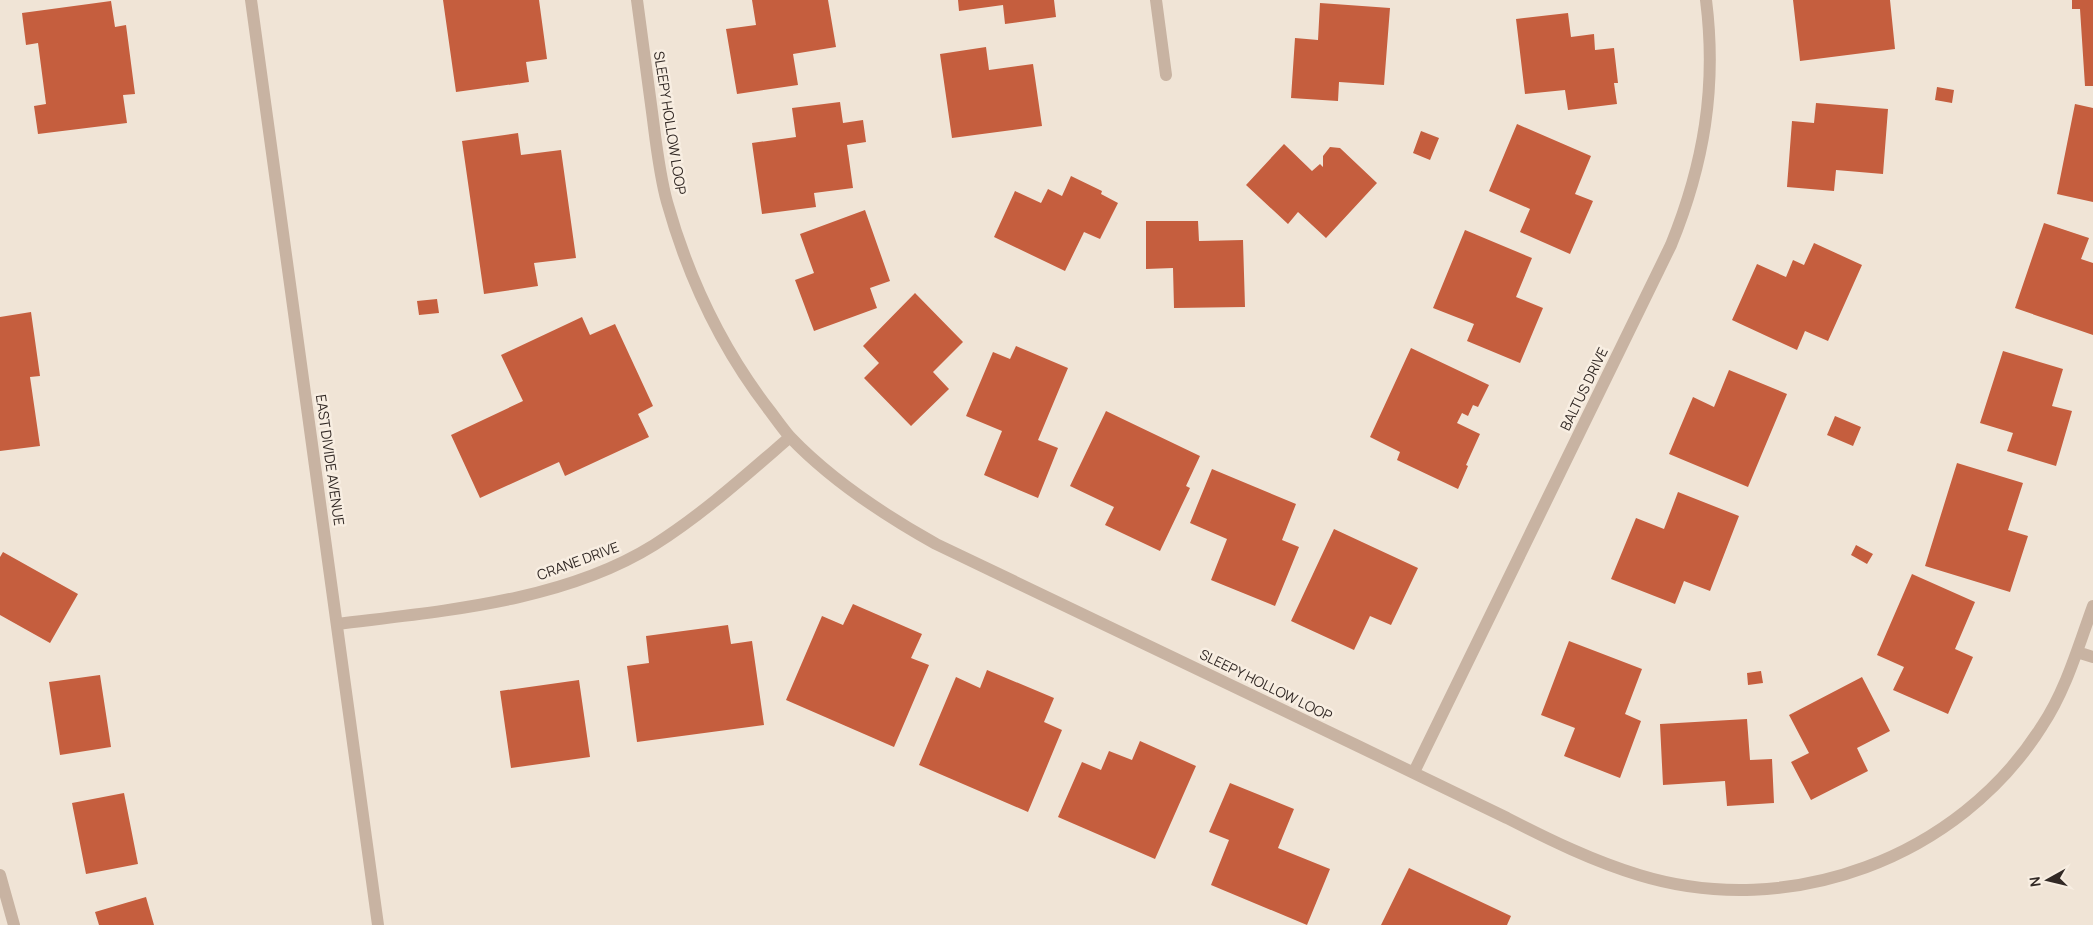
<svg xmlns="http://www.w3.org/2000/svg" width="2093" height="925" font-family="Manrope,sans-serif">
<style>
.building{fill:#c55e3e}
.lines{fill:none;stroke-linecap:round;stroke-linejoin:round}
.minor{stroke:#c8b3a2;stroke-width:12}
.tertiary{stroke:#c8b3a2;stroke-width:12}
.labels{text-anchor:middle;stroke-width:5;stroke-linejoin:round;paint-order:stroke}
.street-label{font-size:14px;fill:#322925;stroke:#f8eee2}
</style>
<rect width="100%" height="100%" fill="#f0e4d6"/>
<path class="building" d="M 443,0 L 539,0 L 547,59 L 526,62 L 529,82 L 456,92 Z
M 752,0 L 828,0 L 836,47 L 793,54 L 798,85 L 737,94 L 726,29 L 756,25 Z
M 958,0 L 1054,0 L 1056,17 L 1005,24 L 1003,5 L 959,11 Z
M 1793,0 L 1890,0 L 1895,49 L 1800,61 Z
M 2072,0 L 2093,0 L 2093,86 L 2085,86 L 2080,9 L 2072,9 Z
M 111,1 L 115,27 L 126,25 L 135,94 L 123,95 L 127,123 L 38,134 L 34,106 L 46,104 L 38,43 L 26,45 L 22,13 Z
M 1320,3 L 1390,8 L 1384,85 L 1339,82 L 1338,101 L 1291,98 L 1295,38 L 1318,40 Z
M 1568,13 L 1571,37 L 1594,34 L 1595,50 L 1614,48 L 1618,83 L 1614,83 L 1617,104 L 1568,110 L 1565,90 L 1525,94 L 1516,19 Z
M 986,47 L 989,70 L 1033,64 L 1042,126 L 952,138 L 940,54 Z
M 1937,87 L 1954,90 L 1952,103 L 1935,100 Z
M 840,102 L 843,123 L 863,120 L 866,142 L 847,145 L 853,188 L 814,193 L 816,207 L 762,214 L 752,143 L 796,137 L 792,108 Z
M 1816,103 L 1888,109 L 1883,174 L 1836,170 L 1834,191 L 1787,187 L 1792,121 L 1814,123 Z
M 2075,104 L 2093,108 L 2093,202 L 2057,194 Z
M 1517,124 L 1591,156 L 1575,194 L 1593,201 L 1570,254 L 1520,232 L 1530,209 L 1489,191 Z
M 1421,131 L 1439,138 L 1430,160 L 1413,153 Z
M 518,133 L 521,155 L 561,150 L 576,258 L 534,263 L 538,286 L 484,294 L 462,141 Z
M 1284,144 L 1312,171 L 1320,164 L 1323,167 L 1323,156 L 1330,147 L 1340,148 L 1377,183 L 1326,238 L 1298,212 L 1288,224 L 1246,185 Z
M 1071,176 L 1102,191 L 1101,194 L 1118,203 L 1100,239 L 1084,232 L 1065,271 L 994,237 L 1015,191 L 1041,203 L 1048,189 L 1062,196 Z
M 865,210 L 890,281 L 870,288 L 877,308 L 814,331 L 795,280 L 814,273 L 800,234 Z
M 1146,221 L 1198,221 L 1199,241 L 1243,240 L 1245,307 L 1174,308 L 1173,268 L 1146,269 Z
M 2044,223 L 2089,238 L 2081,259 L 2093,263 L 2093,335 L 2015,308 Z
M 1465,230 L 1532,258 L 1516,297 L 1543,308 L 1520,363 L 1467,341 L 1474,324 L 1433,308 Z
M 1814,243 L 1862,265 L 1828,341 L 1805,331 L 1797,350 L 1732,320 L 1757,264 L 1786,277 L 1793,260 L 1804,265 Z
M 915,293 L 963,342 L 933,372 L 949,389 L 911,426 L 864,378 L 879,363 L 863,346 Z
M 437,299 L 439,313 L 419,315 L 417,301 Z
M 31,312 L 40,376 L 30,377 L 40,446 L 0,451 L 0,317 Z
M 582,317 L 590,335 L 615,324 L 653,406 L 638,414 L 649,437 L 565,476 L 559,462 L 480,498 L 451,435 L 523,401 L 501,355 Z
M 1016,346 L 1068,368 L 1038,440 L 1058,448 L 1038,498 L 984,475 L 1002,431 L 966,416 L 993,352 L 1010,359 Z
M 1411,348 L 1489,385 L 1478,407 L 1473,405 L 1468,416 L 1462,413 L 1457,423 L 1480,434 L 1466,465 L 1468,466 L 1458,489 L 1397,460 L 1400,452 L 1370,437 Z
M 2003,351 L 2063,369 L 2052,406 L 2072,411 L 2056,466 L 2007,451 L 2013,433 L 1980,423 Z
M 1729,370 L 1787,394 L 1748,487 L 1669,454 L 1693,397 L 1714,407 Z
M 1106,411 L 1200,456 L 1186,486 L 1190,488 L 1160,551 L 1105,525 L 1114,507 L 1070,486 Z
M 1835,416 L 1861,427 L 1853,446 L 1827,435 Z
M 1957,463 L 2023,483 L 2008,530 L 2028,536 L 2010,592 L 1925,566 Z
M 1212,469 L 1296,504 L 1282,540 L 1299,547 L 1275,606 L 1211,580 L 1227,539 L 1190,523 Z
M 1678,492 L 1739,516 L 1710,591 L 1684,581 L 1675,604 L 1611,579 L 1636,518 L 1664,529 Z
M 1334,529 L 1418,568 L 1391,625 L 1370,616 L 1354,650 L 1291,621 Z
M 1856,545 L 1873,554 L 1867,564 L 1851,555 Z
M 3,552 L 78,594 L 50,643 L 0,615 L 0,557 Z
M 1912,574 L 1975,602 L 1955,649 L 1973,657 L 1948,714 L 1893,690 L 1904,667 L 1877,655 Z
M 853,604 L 922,634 L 911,658 L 929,665 L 894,747 L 786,700 L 822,616 L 843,625 Z
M 728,625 L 731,644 L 752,641 L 764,725 L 637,742 L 627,666 L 649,663 L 646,636 Z
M 1569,641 L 1642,669 L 1625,714 L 1641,721 L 1620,778 L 1564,756 L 1575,728 L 1541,715 Z
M 987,670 L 1054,698 L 1044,722 L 1062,730 L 1028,812 L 919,765 L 956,677 L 980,688 Z
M 1761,671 L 1763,683 L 1748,685 L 1747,673 Z
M 100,675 L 111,747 L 60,755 L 49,682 Z
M 1862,677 L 1890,731 L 1857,748 L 1868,771 L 1811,800 L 1791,762 L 1809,753 L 1789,715 Z
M 579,680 L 590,757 L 511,768 L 500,691 Z
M 1747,719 L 1750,760 L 1772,759 L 1774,803 L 1727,806 L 1725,781 L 1663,785 L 1660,724 Z
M 1140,741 L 1196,766 L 1155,859 L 1058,817 L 1082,762 L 1101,770 L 1109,751 L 1132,760 Z
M 1230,783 L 1294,809 L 1278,848 L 1330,869 L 1307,925 L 1211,885 L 1229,840 L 1209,832 Z
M 124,793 L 138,864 L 86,874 L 72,803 Z
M 1409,868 L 1511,916 L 1507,925 L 1381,925 Z
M 146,897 L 154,925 L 99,925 L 95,912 Z"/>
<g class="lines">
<path class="minor" d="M 637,0 C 642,37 647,75 652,112 C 656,142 659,173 667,202 C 688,277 722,349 770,411 C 776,419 783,429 790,437 C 832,481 884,515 936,544 C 1077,611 1218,678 1358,746 C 1408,770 1457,794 1507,818 C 1550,840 1593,861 1639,875 C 1789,921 1959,858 2042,726 C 2066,690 2078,647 2093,606
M 1156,0 L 1166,75
M 337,624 C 441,611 563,602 654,545 C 703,514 746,475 790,437
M 2077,652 L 2093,657
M 1414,772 L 1671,245 C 1704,164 1717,87 1706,0
M 0,875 L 14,925"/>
<path class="tertiary" d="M 251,0 L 378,925"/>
</g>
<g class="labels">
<g class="street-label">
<text transform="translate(670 123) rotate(81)" y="5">SLEEPY HOLLOW LOOP</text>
<text transform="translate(1584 389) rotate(-64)" y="5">BALTUS DRIVE</text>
<text transform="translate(330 460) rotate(82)" y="5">EAST DIVIDE AVENUE</text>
<text transform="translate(578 561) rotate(-20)" y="5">CRANE DRIVE</text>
<text transform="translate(1266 685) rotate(26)" y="5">SLEEPY HOLLOW LOOP</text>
</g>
</g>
<g transform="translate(2048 880) rotate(262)" stroke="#f8eee2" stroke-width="4" paint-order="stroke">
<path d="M0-4L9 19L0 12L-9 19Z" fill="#322925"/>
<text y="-8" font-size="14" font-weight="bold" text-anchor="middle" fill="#322925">N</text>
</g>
</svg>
